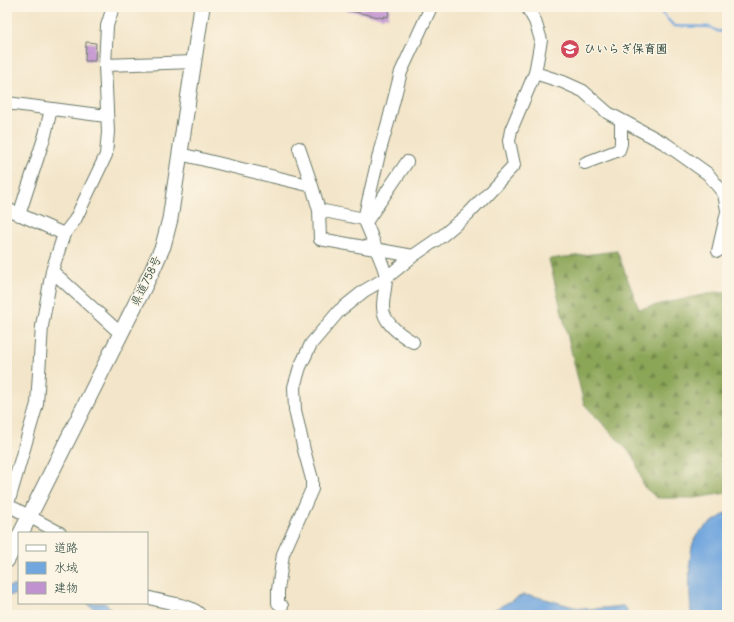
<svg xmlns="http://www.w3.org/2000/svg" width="734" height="622" font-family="'Comic Neue','Klee One',sans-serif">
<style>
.forest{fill:url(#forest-firs);stroke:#567246}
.water{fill:#71a6de;stroke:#487289}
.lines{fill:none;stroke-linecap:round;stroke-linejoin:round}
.stream{stroke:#71a6de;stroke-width:2.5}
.building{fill:#c192d0}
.minor-casing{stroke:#697868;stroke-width:14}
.major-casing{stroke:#697868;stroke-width:17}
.minor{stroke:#fff;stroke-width:12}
.major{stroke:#fff;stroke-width:15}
.labels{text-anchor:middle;stroke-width:3;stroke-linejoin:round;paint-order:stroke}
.poi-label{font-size:12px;font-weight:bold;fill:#1f3d34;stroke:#fcf5e5;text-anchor:start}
.street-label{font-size:12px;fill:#1f3d34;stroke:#fcf5e5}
</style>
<defs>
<pattern id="forest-firs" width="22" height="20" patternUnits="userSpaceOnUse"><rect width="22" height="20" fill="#8ca659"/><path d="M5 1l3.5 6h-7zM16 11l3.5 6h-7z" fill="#72884a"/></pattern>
</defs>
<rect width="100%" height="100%" fill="#fcf5e5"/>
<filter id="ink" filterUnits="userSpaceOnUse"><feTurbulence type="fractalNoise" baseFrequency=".025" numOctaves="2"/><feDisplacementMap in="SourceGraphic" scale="8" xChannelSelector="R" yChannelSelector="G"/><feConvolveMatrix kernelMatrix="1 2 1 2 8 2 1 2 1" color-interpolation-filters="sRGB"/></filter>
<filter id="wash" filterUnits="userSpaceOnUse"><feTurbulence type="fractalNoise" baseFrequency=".012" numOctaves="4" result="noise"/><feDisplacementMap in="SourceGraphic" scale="16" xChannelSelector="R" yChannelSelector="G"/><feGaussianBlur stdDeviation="0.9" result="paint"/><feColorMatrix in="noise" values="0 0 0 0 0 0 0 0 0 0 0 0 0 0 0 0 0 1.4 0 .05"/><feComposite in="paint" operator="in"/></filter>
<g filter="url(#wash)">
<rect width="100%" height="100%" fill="#f3e5c9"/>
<path class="forest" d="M 617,251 L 639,309 L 716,292 L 727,293 L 727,493 L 695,498 L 657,498 L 644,487 L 634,457 L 584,404 L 549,259 Z"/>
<path class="water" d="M 727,513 L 727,615 L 691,615 C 690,596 686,549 697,535 C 704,526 717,519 727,513 Z
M 19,585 L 19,594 L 7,596 L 7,587 Z
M 523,595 C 543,596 561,605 580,608 C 594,610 610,607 623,606 L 627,609 L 627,615 L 483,615 Z
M 87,603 L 105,603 L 118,615 L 101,615 Z"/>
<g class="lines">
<path class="stream" d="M 553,7 L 579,7
M 656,7 L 674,26 L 710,27 L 717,31 L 727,32"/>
</g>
<g id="blocks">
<path class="building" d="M 345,7 L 390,7 L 388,17 L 384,16 L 384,18 L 345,10 Z
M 86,42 L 96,43 L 95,61 L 85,61 Z"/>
</g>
</g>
<g filter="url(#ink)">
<use href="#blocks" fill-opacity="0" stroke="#697868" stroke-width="1"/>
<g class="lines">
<g class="minor-casing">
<path id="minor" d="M 105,65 L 195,62
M 535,73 L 563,82 L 583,91 L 608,113 L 666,144 L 708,174 L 724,194 L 727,210
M 7,103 L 106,116
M 299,148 L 312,186
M 180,154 L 312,186 L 319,210 L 320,239 L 413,256
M 585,163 L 619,150 L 621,144 L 621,121
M 7,209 L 64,234
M 319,210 L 364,219 L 380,150 L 389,119 L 401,72 L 431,7
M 19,215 L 45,135 L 51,109
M 364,219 C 369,229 372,238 376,248 C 379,258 385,267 386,278 C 386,287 383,296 383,306 C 382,323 401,335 413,342
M 366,222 L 407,162
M 718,251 L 727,212
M 52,271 L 120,333
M 8,505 L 60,533
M 7,507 L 37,404 L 42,326 L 52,271 L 64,234 L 75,220 L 106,155 L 108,132 L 105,65 L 107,26 L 113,7
M 147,597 C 159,602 194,604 200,615
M 282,606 L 278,603 L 278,590 L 283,554 L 312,489 L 312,479 L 304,450 L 295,410 L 294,387 L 300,367 L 311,344 L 339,311 L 364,291 L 386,278 L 413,256 L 442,236 L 468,214 L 514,165 L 509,141 L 511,130 L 535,73 L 541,40 L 535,21 L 527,7"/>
</g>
<g class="major-casing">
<path id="major" d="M 21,533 L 152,271 L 163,246 L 170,219 L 202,7
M 7,560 L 19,537"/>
</g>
<use href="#minor" class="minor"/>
<use href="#major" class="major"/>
</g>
</g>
<defs>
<g id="school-disc" transform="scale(1)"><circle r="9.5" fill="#d1495b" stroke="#fcf5e5"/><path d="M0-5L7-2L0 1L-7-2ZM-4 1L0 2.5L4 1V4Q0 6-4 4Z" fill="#fff"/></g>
</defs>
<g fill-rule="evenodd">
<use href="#school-disc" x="570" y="49"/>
</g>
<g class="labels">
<g class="poi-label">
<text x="584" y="53">ひいらぎ保育園</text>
</g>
<g class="street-label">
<text transform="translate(146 281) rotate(-64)" y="4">県道758号</text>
</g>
</g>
<rect width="734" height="622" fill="none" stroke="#fcf5e5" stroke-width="24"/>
<rect x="18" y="532" width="130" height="72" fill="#fcf5e5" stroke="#a4ab9e"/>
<rect x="26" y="545" width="20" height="6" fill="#ffffff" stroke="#a4ab9e"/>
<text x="54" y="552" font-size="12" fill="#1f3d34">道路</text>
<rect x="26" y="562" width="20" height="12" fill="#71a6de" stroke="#a4ab9e"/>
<text x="54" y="572" font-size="12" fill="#1f3d34">水域</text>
<rect x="26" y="582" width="20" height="12" fill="#c192d0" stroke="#a4ab9e"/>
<text x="54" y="592" font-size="12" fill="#1f3d34">建物</text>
</svg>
